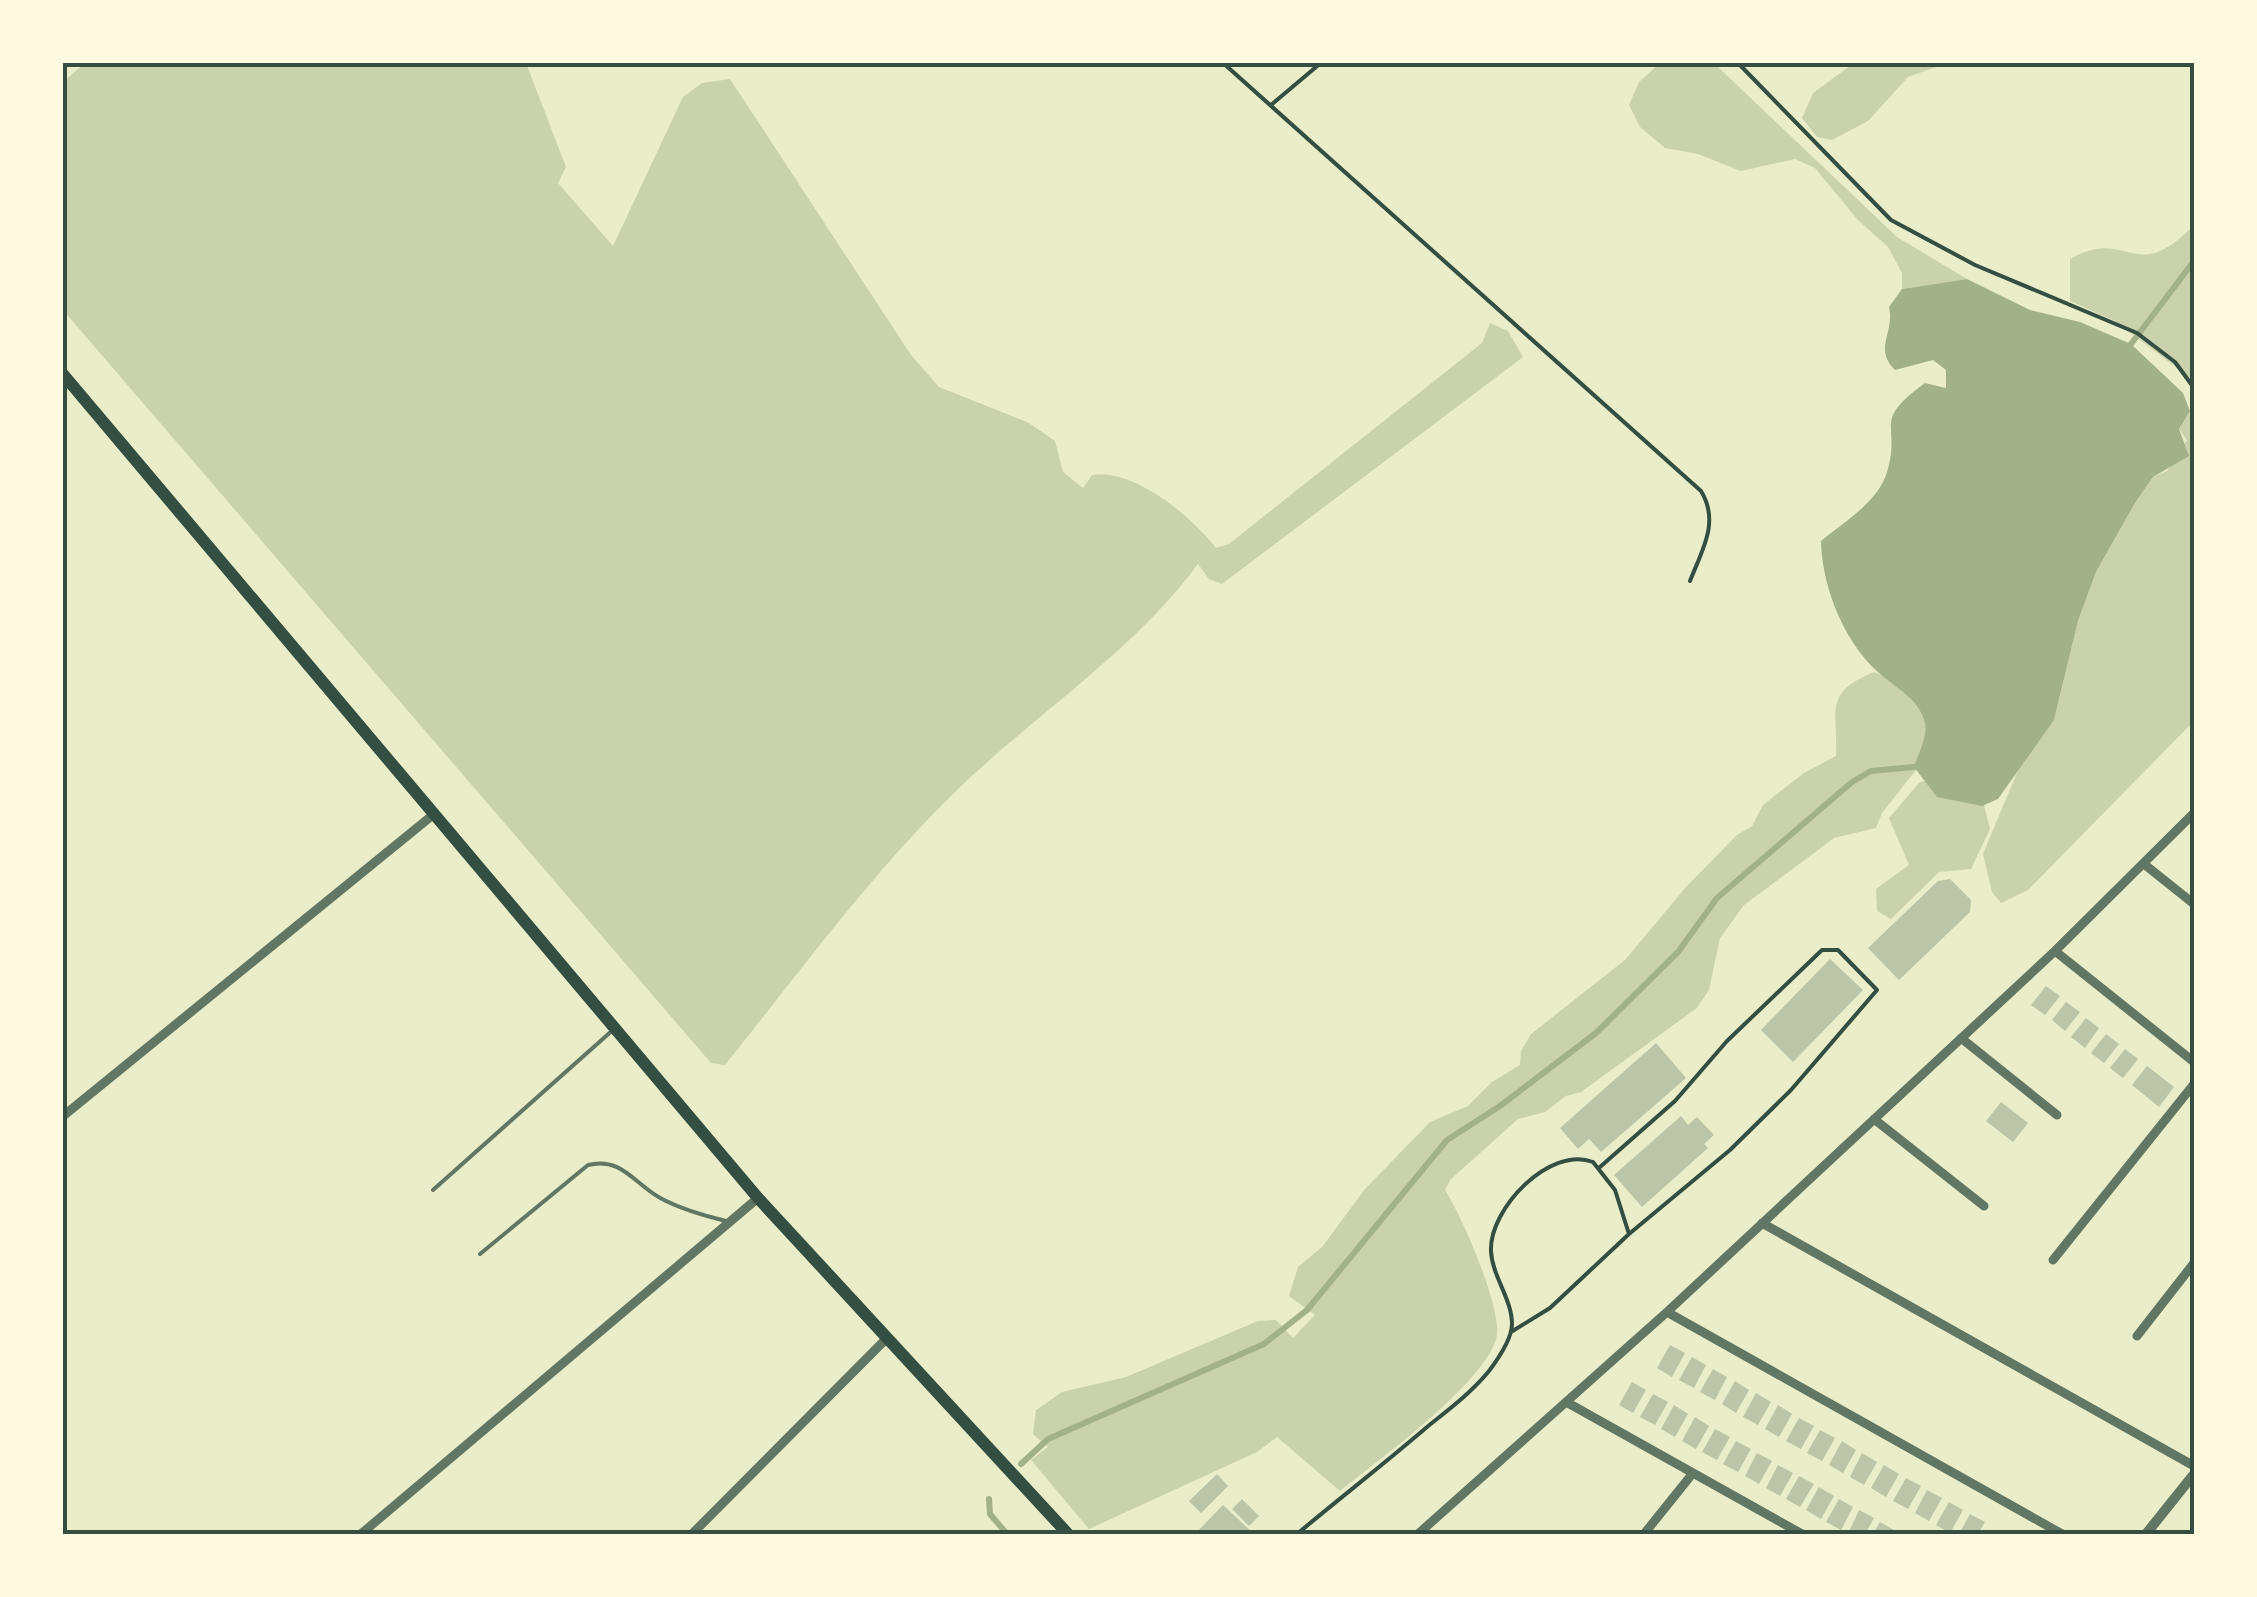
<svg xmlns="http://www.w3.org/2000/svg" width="2257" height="1597" font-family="Inter,sans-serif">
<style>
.green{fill:#cad2ad}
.water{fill:#a3b18a}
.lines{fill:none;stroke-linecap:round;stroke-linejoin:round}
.stream{stroke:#a3b18a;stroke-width:6}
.building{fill:#bcc5a7}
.path{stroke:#344e41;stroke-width:4}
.service{stroke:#617663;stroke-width:4}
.minor{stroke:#617663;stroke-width:9}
.tertiary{stroke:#617663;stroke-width:10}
.primary{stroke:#344e41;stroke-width:12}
.neatline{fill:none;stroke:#344e41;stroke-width:4}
</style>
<rect width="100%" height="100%" fill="#e9edc9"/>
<path class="green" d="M 85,63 L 526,63 L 566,167 L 558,183 L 613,246 L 683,97 L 702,83 L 730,79 L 911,355 L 939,387 L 1029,423 L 1055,441 L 1063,472 L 1083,488 L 1092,475 C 1134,468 1192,517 1216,548 L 1229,544 L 1482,343 L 1490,323 L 1508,331 L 1523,357 L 1222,584 L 1209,579 L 1198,564 C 1132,653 1034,715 955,792 C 870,875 799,973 725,1065 L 711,1063 L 63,310 L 63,82 Z
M 1660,63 L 1711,63 L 1718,67 L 1897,237 L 1967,279 L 1902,289 L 1902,273 L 1888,247 L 1858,220 L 1815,168 L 1795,159 L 1741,171 L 1698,154 L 1665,148 L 1640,127 L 1629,105 L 1639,82 Z
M 1854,63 L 1854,62 L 1947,63 L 1908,77 L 1868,121 L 1832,140 L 1817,137 L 1802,118 L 1813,93 Z
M 2194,225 L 2194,381 L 2115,321 L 2070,301 L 2070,259 C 2129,225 2133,288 2194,225 Z
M 2190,411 L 2194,413 L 2194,721 L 2028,890 L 2001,903 L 1992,892 L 1983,854 L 2021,763 L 2054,720 L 2078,621 L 2096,572 L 2135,503 L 2153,477 L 2167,471 L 2187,440 L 2179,429 Z
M 1874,672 L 1909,688 L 1939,711 L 1919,766 L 1882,813 L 1876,828 L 1834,838 L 1744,905 L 1720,938 L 1709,990 L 1697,1008 L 1581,1092 L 1566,1096 L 1545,1112 L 1518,1119 L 1450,1180 L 1445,1190 C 1462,1216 1500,1304 1497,1334 C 1492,1378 1376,1462 1340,1491 L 1277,1437 L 1257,1452 L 1089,1529 L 1031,1460 L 1048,1447 L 1033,1434 L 1036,1410 L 1062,1392 L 1126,1377 L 1258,1321 L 1276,1320 L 1293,1338 L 1315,1315 L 1289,1296 L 1298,1267 L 1322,1247 L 1365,1189 L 1430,1122 L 1468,1106 L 1492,1082 L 1520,1065 L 1521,1051 L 1531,1034 L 1625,960 L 1686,887 L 1737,835 L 1752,826 L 1763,805 L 1804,773 L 1836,756 C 1838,709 1823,693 1874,672 Z
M 1938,775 L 1983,801 L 1990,829 L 1971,869 L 1939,872 L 1891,919 L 1877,911 L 1876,889 L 1909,865 L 1889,818 L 1919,783 Z"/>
<path class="water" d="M 1967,279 L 2030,310 L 2080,322 L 2131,344 L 2183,393 L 2190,411 L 2179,429 L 2189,456 L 2153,477 L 2135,503 L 2096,572 L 2078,621 L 2054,720 L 1998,799 L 1982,806 L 1937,797 L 1914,767 C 1918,754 1928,736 1925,723 C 1919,700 1902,692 1885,678 C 1846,648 1822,589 1821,541 C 1843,523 1879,501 1887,472 C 1902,423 1870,423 1925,383 L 1946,388 L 1946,370 L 1933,360 L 1895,370 C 1873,348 1895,333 1889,307 L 1902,289 Z"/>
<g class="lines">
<path class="stream" d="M 2131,344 L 2194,261
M 1021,1464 L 1048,1439 L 1264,1344 L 1307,1310 L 1447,1140 L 1500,1106 L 1596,1033 L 1678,952 L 1717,898 L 1852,782 L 1871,771 L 1914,767
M 989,1499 L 990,1514 L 1007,1534"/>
</g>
<path class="building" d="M 1950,879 L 1971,900 L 1970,912 L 1899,980 L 1868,948 L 1938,881 Z
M 1830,959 L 1863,990 L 1793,1062 L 1761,1030 Z
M 2046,986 L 2060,996 L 2045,1015 L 2031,1005 Z
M 2066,1002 L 2080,1012 L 2065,1031 L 2052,1020 Z
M 2086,1018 L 2099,1028 L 2085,1048 L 2071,1037 Z
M 2106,1034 L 2119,1044 L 2104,1063 L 2091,1053 Z
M 1656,1043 L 1686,1078 L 1601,1152 L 1589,1139 L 1578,1149 L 1560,1128 Z
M 2125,1049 L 2138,1059 L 2123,1078 L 2110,1068 Z
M 2147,1066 L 2174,1087 L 2159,1107 L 2132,1085 Z
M 2001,1102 L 2028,1123 L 2013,1142 L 1986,1121 Z
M 1681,1116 L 1688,1125 L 1697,1117 L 1714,1135 L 1704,1144 L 1708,1148 L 1642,1207 L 1614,1175 Z
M 1670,1345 L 1685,1353 L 1672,1377 L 1657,1368 Z
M 1692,1357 L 1706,1365 L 1694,1388 L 1679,1380 Z
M 1713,1369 L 1727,1377 L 1715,1400 L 1700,1392 Z
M 1735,1381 L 1749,1390 L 1736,1413 L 1722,1404 Z
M 1632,1382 L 1646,1390 L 1633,1413 L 1619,1405 Z
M 1756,1393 L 1771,1402 L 1758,1425 L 1743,1417 Z
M 1653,1394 L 1668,1402 L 1655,1425 L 1640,1417 Z
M 1674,1405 L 1688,1414 L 1675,1437 L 1661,1429 Z
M 1778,1405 L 1792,1414 L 1779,1437 L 1765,1429 Z
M 1695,1417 L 1709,1426 L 1696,1449 L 1682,1441 Z
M 1799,1418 L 1814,1426 L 1801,1449 L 1786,1441 Z
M 1715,1429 L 1730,1437 L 1717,1460 L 1702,1452 Z
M 1820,1430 L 1835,1438 L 1822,1461 L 1807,1453 Z
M 1736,1441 L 1751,1449 L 1738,1472 L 1723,1464 Z
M 1842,1441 L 1856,1450 L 1843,1473 L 1829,1465 Z
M 1757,1453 L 1772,1461 L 1759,1484 L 1745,1476 Z
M 1862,1453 L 1877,1462 L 1864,1485 L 1850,1477 Z
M 1778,1465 L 1793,1473 L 1780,1496 L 1766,1488 Z
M 1884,1465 L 1899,1474 L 1886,1497 L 1871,1488 Z
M 1217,1474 L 1228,1486 L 1201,1513 L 1189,1501 Z
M 1799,1476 L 1814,1484 L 1800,1507 L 1786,1499 Z
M 1906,1478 L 1921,1486 L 1908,1509 L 1893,1501 Z
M 1819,1487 L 1834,1496 L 1821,1519 L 1806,1510 Z
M 1927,1490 L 1942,1498 L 1929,1521 L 1915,1513 Z
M 1242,1499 L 1259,1516 L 1249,1526 L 1232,1509 Z
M 1839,1499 L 1853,1507 L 1841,1530 L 1826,1522 Z
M 1949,1502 L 1963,1510 L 1950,1533 L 1936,1525 Z
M 1223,1505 L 1254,1534 L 1195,1534 Z
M 1859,1510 L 1874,1518 L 1865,1534 L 1848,1534 Z
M 1970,1514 L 1985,1522 L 1978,1534 L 1959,1534 Z
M 1880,1522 L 1894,1530 L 1892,1534 L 1873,1534 Z"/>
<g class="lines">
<path class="path" d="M 1222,62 L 1701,491 C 1720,522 1702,550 1690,581
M 1737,62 L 1891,220 L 1975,265 L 2137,333 L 2175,362 L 2194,388
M 1271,105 L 1322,62
M 1511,1332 L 1550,1308 L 1629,1234 L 1730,1150 L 1791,1090 L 1877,990 L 1838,950 L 1822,950 L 1727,1041 L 1675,1101 L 1600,1167
M 1297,1534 C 1340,1498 1384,1464 1427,1427 C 1448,1410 1471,1393 1489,1371 C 1498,1359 1512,1339 1512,1324 C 1512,1299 1492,1276 1491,1251 C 1489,1209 1550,1145 1593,1162 L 1615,1190 L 1629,1234"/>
<path class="service" d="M 433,1190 L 614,1029
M 480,1254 L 588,1165 C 623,1156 635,1186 664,1200 C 684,1210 705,1216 726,1221"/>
<path class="minor" d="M 2144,864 L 2194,904
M 2055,951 L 2194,1062
M 1961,1038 L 2057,1115
M 62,1117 L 434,814
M 1874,1119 L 1984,1206
M 1762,1223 L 2194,1466
M 2053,1260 L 2194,1084
M 1667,1312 L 2062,1534
M 2137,1336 L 2194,1263
M 1568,1403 L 1802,1534
M 361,1534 L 758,1198
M 692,1534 L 885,1340
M 1418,1534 L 1667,1312 L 2055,951 L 2194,813
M 1644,1534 L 1693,1473"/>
<path class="tertiary" d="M 2146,1534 L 2194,1474
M 2193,1534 L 2194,1533"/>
<path class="primary" d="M 62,373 L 758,1198 L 1068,1534"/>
</g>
<rect width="2257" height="1597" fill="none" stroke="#fefae0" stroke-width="130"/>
<rect x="65" y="65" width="2127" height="1467" class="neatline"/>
</svg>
